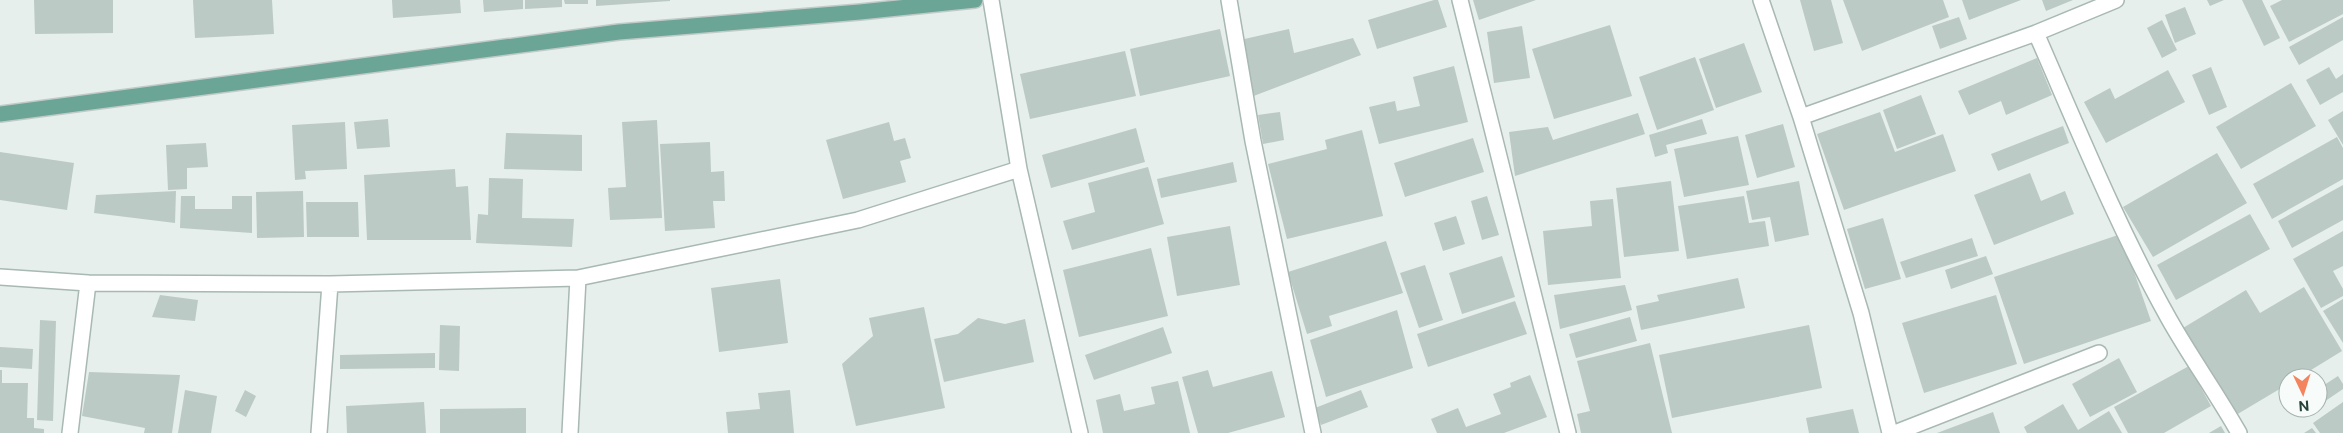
<svg xmlns="http://www.w3.org/2000/svg" width="2343" height="433" font-family="'Public Sans',sans-serif">
<style>
.building{fill:#bbcac4}
.lines{fill:none;stroke-linecap:round;stroke-linejoin:round}
.minor-casing{stroke:#a8b8b2;stroke-width:18}
.major-casing{stroke:#c2cac8;stroke-width:18}
.minor{stroke:#fff;stroke-width:15}
.major{stroke:#6aa596;stroke-width:15}
</style>
<rect width="100%" height="100%" fill="#e6efeb"/>
<path class="building" d="M 34,0 L 113,0 L 113,33 L 35,34 Z
M 193,0 L 272,0 L 274,34 L 195,38 Z
M 392,0 L 460,0 L 461,13 L 393,18 Z
M 483,0 L 523,0 L 523,9 L 484,12 Z
M 525,0 L 562,0 L 562,7 L 525,9 Z
M 564,0 L 588,0 L 588,4 L 565,4 Z
M 596,0 L 670,0 L 670,1 L 596,6 Z
M 1434,0 L 1438,0 L 1447,27 L 1377,49 L 1368,20 Z
M 1473,0 L 1536,0 L 1479,20 Z
M 1800,0 L 1831,0 L 1843,43 L 1814,51 Z
M 1843,0 L 1943,0 L 1949,17 L 1862,51 Z
M 1962,0 L 2021,0 L 1969,20 Z
M 2042,0 L 2073,0 L 2046,11 Z
M 2207,0 L 2224,0 L 2210,6 Z
M 2242,0 L 2262,0 L 2280,38 L 2264,46 Z
M 2282,0 L 2343,0 L 2343,14 L 2289,42 L 2270,6 Z
M 2185,7 L 2196,34 L 2175,43 L 2165,15 Z
M 1959,17 L 1967,39 L 1940,49 L 1932,26 Z
M 2343,17 L 2343,40 L 2299,65 L 2289,47 Z
M 2162,20 L 2177,50 L 2162,58 L 2147,28 Z
M 1610,25 L 1632,96 L 1554,119 L 1532,49 Z
M 1522,26 L 1530,78 L 1494,83 L 1487,32 Z
M 1220,29 L 1230,76 L 1140,96 L 1130,49 Z
M 1289,29 L 1294,53 L 1353,38 L 1361,55 L 1251,97 L 1240,40 Z
M 1744,43 L 1762,92 L 1716,108 L 1699,59 Z
M 1125,51 L 1136,96 L 1030,119 L 1020,74 Z
M 1695,57 L 1714,110 L 1657,130 L 1639,77 Z
M 2037,58 L 2052,95 L 2006,115 L 2001,101 L 1969,115 L 1958,91 Z
M 1454,66 L 1468,122 L 1379,144 L 1369,107 L 1395,101 L 1397,111 L 1420,106 L 1413,77 Z
M 2211,67 L 2227,107 L 2209,115 L 2192,75 Z
M 2329,67 L 2336,79 L 2343,74 L 2343,92 L 2320,105 L 2306,80 Z
M 2168,70 L 2185,102 L 2106,143 L 2084,102 L 2110,88 L 2115,99 Z
M 2291,83 L 2316,126 L 2241,169 L 2216,127 Z
M 1921,95 L 1936,134 L 1897,149 L 1883,110 Z
M 2343,111 L 2343,145 L 2328,120 Z
M 1280,112 L 1284,140 L 1263,144 L 1258,115 Z
M 1880,112 L 1895,152 L 1943,134 L 1956,171 L 1844,210 L 1817,134 Z
M 1638,113 L 1645,134 L 1515,176 L 1509,132 L 1548,127 L 1553,140 Z
M 388,119 L 390,147 L 357,149 L 354,122 Z
M 1702,119 L 1707,134 L 1666,145 L 1668,153 L 1655,157 L 1649,135 Z
M 657,120 L 662,218 L 610,220 L 608,188 L 626,187 L 622,122 Z
M 345,122 L 347,169 L 305,171 L 306,179 L 295,180 L 292,125 Z
M 889,122 L 894,141 L 905,138 L 911,158 L 900,161 L 906,182 L 843,199 L 826,140 Z
M 1783,124 L 1795,167 L 1757,178 L 1745,135 Z
M 2063,126 L 2069,143 L 1998,171 L 1991,154 Z
M 1136,128 L 1145,162 L 1051,188 L 1042,155 Z
M 1362,130 L 1383,216 L 1287,239 L 1268,164 L 1327,149 L 1325,140 Z
M 506,133 L 582,135 L 582,171 L 504,169 Z
M 1738,136 L 1749,185 L 1684,197 L 1674,149 Z
M 2337,137 L 2343,148 L 2343,179 L 2272,219 L 2253,184 Z
M 1473,138 L 1484,172 L 1405,197 L 1394,163 Z
M 710,142 L 711,172 L 724,171 L 725,201 L 713,201 L 715,228 L 665,231 L 660,144 Z
M 206,143 L 208,167 L 187,168 L 187,189 L 168,190 L 166,145 Z
M 0,152 L 74,163 L 67,210 L 0,200 Z
M 2217,153 L 2247,203 L 2153,257 L 2123,207 Z
M 1233,162 L 1237,182 L 1161,198 L 1157,179 Z
M 1148,167 L 1164,224 L 1072,250 L 1063,221 L 1095,212 L 1088,183 Z
M 455,169 L 456,187 L 468,186 L 471,240 L 367,240 L 364,175 Z
M 2030,173 L 2041,201 L 2065,191 L 2074,214 L 1994,245 L 1974,195 Z
M 489,178 L 523,179 L 522,218 L 574,219 L 572,247 L 476,243 L 478,214 L 488,215 Z
M 1671,181 L 1679,251 L 1624,257 L 1616,188 Z
M 1799,181 L 1809,235 L 1775,242 L 1770,217 L 1752,220 L 1746,191 Z
M 2343,185 L 2343,220 L 2292,248 L 2278,221 Z
M 176,191 L 175,223 L 94,213 L 96,195 Z
M 303,191 L 304,237 L 257,238 L 256,192 Z
M 181,196 L 195,196 L 195,209 L 232,209 L 232,196 L 252,196 L 252,233 L 180,228 Z
M 1487,196 L 1499,235 L 1482,240 L 1471,201 Z
M 1744,196 L 1749,223 L 1765,221 L 1769,246 L 1687,259 L 1678,206 Z
M 1613,199 L 1621,278 L 1548,285 L 1543,231 L 1592,226 L 1590,201 Z
M 306,202 L 358,202 L 359,237 L 307,237 Z
M 2250,214 L 2270,249 L 2176,300 L 2157,265 Z
M 1456,216 L 1465,244 L 1443,251 L 1434,223 Z
M 1883,218 L 1901,279 L 1865,289 L 1847,229 Z
M 1230,226 L 1240,285 L 1177,296 L 1167,237 Z
M 2343,231 L 2343,266 L 2333,271 L 2343,289 L 2343,296 L 2321,308 L 2293,259 Z
M 2121,234 L 2151,321 L 2024,364 L 1994,277 Z
M 1972,238 L 1978,256 L 1906,278 L 1900,262 Z
M 1386,241 L 1403,293 L 1329,316 L 1332,326 L 1307,334 L 1288,272 Z
M 1151,248 L 1168,316 L 1079,337 L 1063,270 Z
M 1502,256 L 1515,297 L 1462,314 L 1449,273 Z
M 1986,256 L 1993,274 L 1951,289 L 1945,270 Z
M 1425,265 L 1443,320 L 1419,328 L 1400,273 Z
M 1738,278 L 1745,308 L 1641,330 L 1636,306 L 1659,301 L 1657,295 Z
M 780,279 L 788,343 L 719,352 L 711,288 Z
M 1625,285 L 1632,310 L 1560,329 L 1554,295 Z
M 2304,287 L 2342,351 L 2298,378 L 2288,378 L 2288,384 L 2236,415 L 2183,328 L 2246,290 L 2260,313 Z
M 160,295 L 198,300 L 195,321 L 152,317 Z
M 1996,295 L 2017,364 L 1924,393 L 1902,323 Z
M 2343,299 L 2343,343 L 2323,311 Z
M 1515,301 L 1527,334 L 1428,367 L 1417,334 Z
M 924,307 L 945,408 L 856,426 L 842,364 L 873,336 L 869,318 Z
M 1397,310 L 1413,368 L 1326,397 L 1310,340 Z
M 1630,317 L 1637,341 L 1576,358 L 1569,334 Z
M 978,318 L 1005,324 L 1025,319 L 1034,362 L 944,382 L 934,339 L 958,334 Z
M 40,320 L 56,321 L 53,421 L 37,420 Z
M 440,325 L 460,326 L 459,371 L 439,370 Z
M 1809,325 L 1822,388 L 1672,418 L 1659,355 Z
M 1163,327 L 1172,353 L 1094,380 L 1085,355 Z
M 1650,343 L 1672,433 L 1581,433 L 1577,414 L 1590,411 L 1577,361 Z
M 0,347 L 33,349 L 32,369 L 0,367 Z
M 435,353 L 435,368 L 340,369 L 340,355 Z
M 2119,358 L 2137,392 L 2090,417 L 2072,384 Z
M 2189,366 L 2211,406 L 2164,433 L 2128,433 L 2114,407 Z
M 0,370 L 2,370 L 2,383 L 28,383 L 27,418 L 34,418 L 34,428 L 44,429 L 44,433 L 0,433 Z
M 1208,370 L 1213,387 L 1272,371 L 1285,417 L 1228,433 L 1198,433 L 1182,377 Z
M 89,372 L 180,375 L 172,433 L 144,433 L 145,428 L 82,416 Z
M 1530,375 L 1547,417 L 1504,433 L 1437,433 L 1431,419 L 1458,408 L 1466,427 L 1501,414 L 1493,394 L 1511,387 L 1510,383 Z
M 2338,376 L 2343,384 L 2343,389 L 2318,406 L 2318,389 Z
M 1178,381 L 1190,433 L 1103,433 L 1096,400 L 1120,394 L 1124,411 L 1155,404 L 1151,387 Z
M 185,390 L 217,396 L 211,433 L 178,433 Z
M 245,390 L 256,396 L 246,417 L 235,411 Z
M 790,390 L 794,433 L 728,433 L 726,412 L 760,409 L 758,393 Z
M 1361,390 L 1368,407 L 1321,425 L 1315,408 Z
M 424,402 L 426,433 L 347,433 L 346,406 Z
M 2343,402 L 2343,433 L 2320,433 L 2313,423 Z
M 2063,404 L 2078,430 L 2109,411 L 2122,433 L 2027,433 L 2024,427 Z
M 526,408 L 526,433 L 440,433 L 440,409 Z
M 2300,408 L 2315,408 L 2305,415 Z
M 1853,409 L 1859,433 L 1809,433 L 1806,418 Z
M 1993,412 L 2000,433 L 1937,433 Z
M 2221,426 L 2225,433 L 2209,433 Z
M 2312,428 L 2316,433 L 2304,433 Z"/>
<g class="lines">
<g class="minor-casing">
<path id="minor" d="M 991,0 L 1019,169 L 1080,433
M 1229,0 L 1253,141 L 1313,433
M 1460,0 L 1568,433
M 1761,0 L 1801,117 L 1861,313 L 1890,433
M 2036,33 C 2078,129 2118,228 2169,319 C 2191,358 2217,394 2239,433
M 1801,117 L 2036,33 L 2116,0
M 0,277 L 88,283 L 330,284 L 578,278 L 858,220 L 1019,169
M 70,433 L 88,283
M 319,433 L 330,284
M 570,433 L 578,278
M 1895,433 L 2099,353"/>
</g>
<g class="major-casing">
<path id="major" d="M 0,114 L 619,32 L 860,12 L 975,0"/>
</g>
<use href="#minor" class="minor"/>
<use href="#major" class="major"/>
</g>
<g transform="translate(2303 393) rotate(176)"><circle r="24" fill="#f7fbf9" stroke="#a3b1ad"/>
<path d="M0-4L9 19L0 12L-9 19Z" fill="#f4845f"/>
<text y="-8" font-size="14" font-weight="bold" text-anchor="middle" fill="#24423a">N</text>
</g>
</svg>
